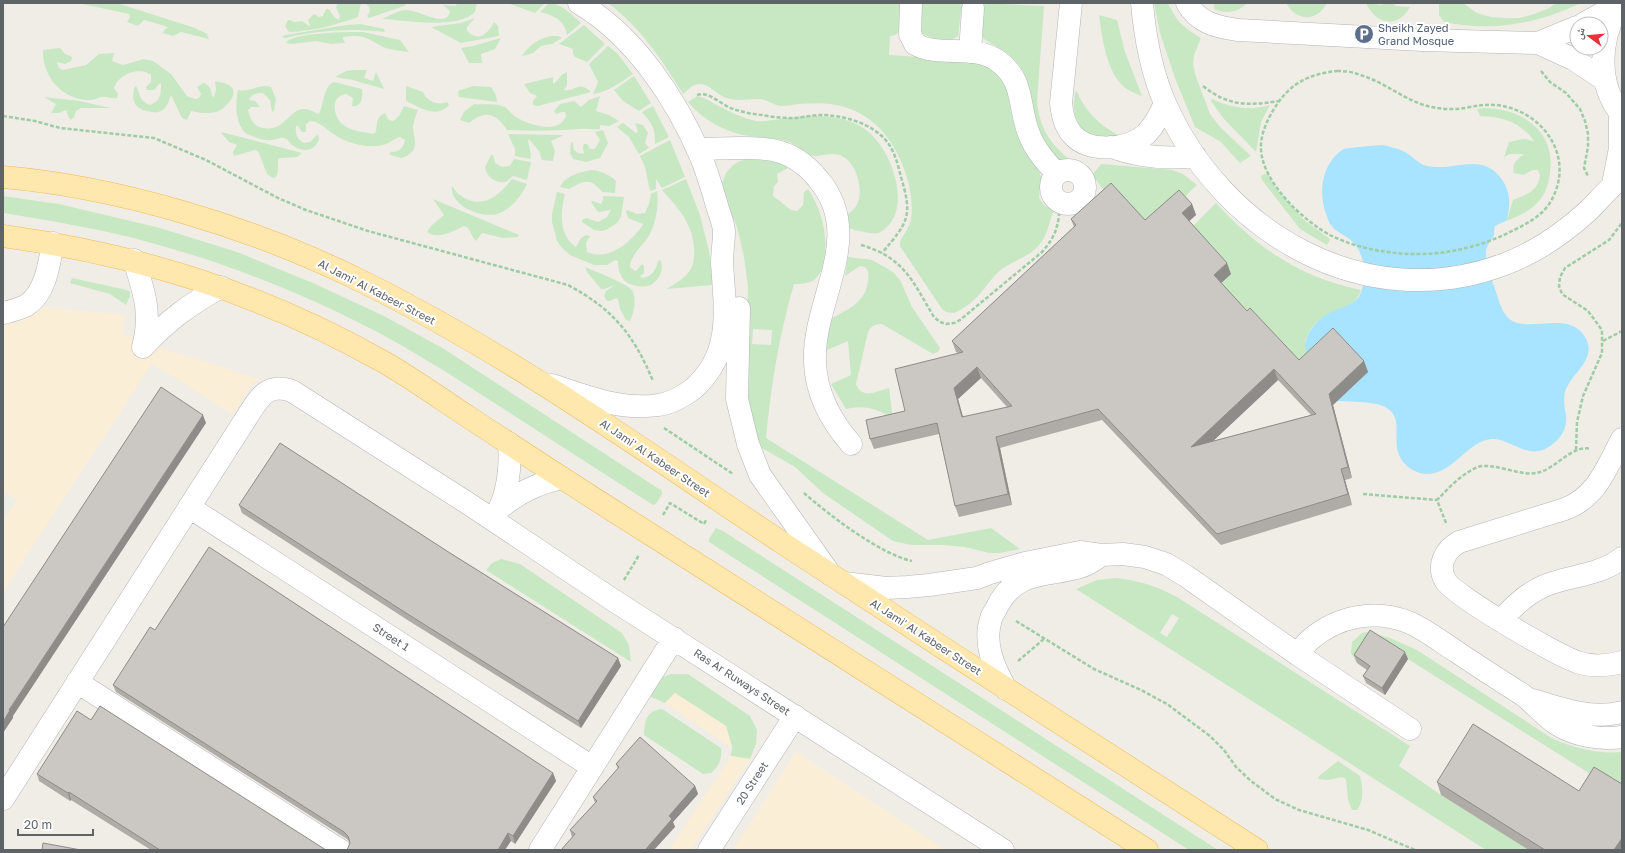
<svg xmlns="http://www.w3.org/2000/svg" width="1625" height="853" font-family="'Golos Text','Noto Naskh Arabic',sans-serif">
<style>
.green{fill:#c7e8c3;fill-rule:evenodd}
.sand{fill:#fbeed7}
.water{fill:#a8e4ff}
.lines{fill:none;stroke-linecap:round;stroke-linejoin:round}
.minor-casing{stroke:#b2b5b9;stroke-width:23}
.major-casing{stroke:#f4b75c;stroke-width:23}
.path{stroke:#9dcca5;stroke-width:2.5;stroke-dasharray:4 2;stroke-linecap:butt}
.minor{stroke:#fff;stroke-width:22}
.major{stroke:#ffe8ad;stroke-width:22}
.wall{fill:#afaca8;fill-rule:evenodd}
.shaded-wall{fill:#8e8c88}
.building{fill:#cbc8c3;stroke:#8e8c88;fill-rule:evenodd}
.labels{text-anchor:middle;stroke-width:4;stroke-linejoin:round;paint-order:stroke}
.service-label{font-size:11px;fill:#4e5e75;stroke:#fff;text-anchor:start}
.street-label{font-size:11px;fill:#5e6367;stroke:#fff}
</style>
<rect width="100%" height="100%" fill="#f0ede7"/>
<path class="green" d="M 78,3 L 115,3 L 123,5 L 195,28 L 207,34 L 209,39 L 181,32 L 173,36 L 163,33 L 164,30 L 168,27 L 165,26 L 144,20 L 138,26 L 127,22 L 130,17 L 129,14 Z
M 338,3 L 361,3 L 358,17 C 336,25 313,31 289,32 L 285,26 L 288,20 L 290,20 L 294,22 L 302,21 L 309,26 L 310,25 L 308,20 L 314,14 L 319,17 L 323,16 L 326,9 L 329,9 L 334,17 L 339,20 L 340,16 L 336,7 Z
M 365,3 L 407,3 L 404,6 L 369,18 L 367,16 L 370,12 L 369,7 Z
M 458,3 L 477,3 L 475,12 C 457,30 405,20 382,19 C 389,16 399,10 406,10 C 418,9 447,30 450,11 L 443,5 L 455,6 Z
M 507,3 L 545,3 L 535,13 Z
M 549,3 C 561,3 573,16 581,23 L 567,35 C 565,20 553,15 540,12 Z
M 608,3 L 901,3 C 901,14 906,36 890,36 L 889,55 L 980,61 L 1002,75 L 1009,93 L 1011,112 L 1016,131 L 1024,147 L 1035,162 L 1044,184 L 1040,188 L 1039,198 L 1045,206 L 1054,210 C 1049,222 1048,234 1040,244 C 1030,257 1014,260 1002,269 C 994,275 989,283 983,290 C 976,300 965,308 954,313 L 946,312 L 942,309 L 900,246 L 900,242 C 903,235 909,228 911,220 C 913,207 911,194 908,181 C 899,149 880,118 847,108 C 830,102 815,103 798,104 C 792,105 787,106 780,106 C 773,105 765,98 757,99 C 746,99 735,102 724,97 C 716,94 710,85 701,84 C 693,83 689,89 683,94 C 662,60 641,28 608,3 Z
M 919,3 L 962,3 L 958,36 C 951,43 928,39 921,32 Z
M 981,3 L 1044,6 L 1037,101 C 1040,129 1049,142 1070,160 L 1057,160 L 1037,131 L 1023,71 L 1016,61 L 1007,53 L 984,39 L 981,35 Z
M 1154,3 L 1168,3 C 1176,21 1184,28 1201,38 L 1194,55 L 1193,64 L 1195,74 L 1210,114 L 1220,127 L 1251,156 L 1240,163 L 1221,142 L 1195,127 L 1175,78 L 1160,33 Z
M 1214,3 L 1247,3 C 1238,13 1226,14 1214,9 Z
M 1286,3 L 1327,3 C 1317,22 1297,22 1286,3 Z
M 1366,3 L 1382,5 L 1383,3 L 1394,3 L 1395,6 L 1410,7 C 1398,29 1376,25 1366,3 Z
M 1439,3 L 1463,3 L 1477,13 L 1491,17 L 1505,18 L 1519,18 L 1534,14 L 1549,8 L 1556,3 L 1581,3 C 1537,24 1493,32 1444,22 L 1439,15 Z
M 1099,15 L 1117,20 L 1125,52 L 1142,96 C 1135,93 1128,91 1123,86 C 1106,70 1102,37 1099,15 Z
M 475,18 L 467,27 L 467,31 C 480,43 488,33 494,22 L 498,26 L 499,36 L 461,43 L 431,27 L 461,23 Z
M 360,24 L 384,29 L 385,32 C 351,28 318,30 285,38 L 282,37 L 285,35 L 347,25 Z
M 584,25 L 605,44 L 587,62 L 575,57 L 573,54 L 573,49 L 559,44 Z
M 363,32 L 400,40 L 409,52 C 401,51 391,50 383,47 C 366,38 365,34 343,37 L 343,39 L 345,43 L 331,44 L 316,41 L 292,44 L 286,43 C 292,32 350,32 363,32 Z
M 551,36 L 558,36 L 562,38 L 552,44 L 541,46 L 533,53 L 522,56 C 529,45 538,39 551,36 Z
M 501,38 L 495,49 L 481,54 L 482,63 L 469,63 L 461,48 L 473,46 Z
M 608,46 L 617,53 L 633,74 C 621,82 608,92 593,94 L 598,82 L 589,64 Z
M 60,48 L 65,54 L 72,57 L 71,61 L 65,64 L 57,62 L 59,68 L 63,70 L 86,65 L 99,54 L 114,53 L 112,61 L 123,65 L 144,59 L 153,61 L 171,74 L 187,96 L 195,99 L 199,98 L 201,94 L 197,87 L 203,83 C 210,85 211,89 212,96 L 214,97 L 216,90 L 215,81 C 219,82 226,83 230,86 C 241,93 224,110 216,112 C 208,114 199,113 191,111 L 187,120 L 182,118 L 171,95 C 169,100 168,105 164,109 C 160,112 156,113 152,112 C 136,110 131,103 134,88 L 136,86 C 141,95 139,101 150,105 C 161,101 161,94 161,84 L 160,83 L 154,90 L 147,90 L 146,87 L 151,82 L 151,75 C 139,66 118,75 114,88 L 118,94 L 117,98 C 112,99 106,96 101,97 C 98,97 96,100 92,100 C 64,102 42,77 43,50 Z
M 355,70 L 367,70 L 364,78 L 373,81 L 376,72 L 384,89 L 353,80 L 335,77 L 346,71 Z
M 567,72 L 567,85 L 564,90 C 577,92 578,80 591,92 L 538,106 L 533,105 L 533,101 L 537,96 L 530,93 L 524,84 L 553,77 L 553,84 C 560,80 558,76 567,72 Z
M 634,76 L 651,103 L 639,111 L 623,101 L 614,90 Z
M 334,82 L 362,89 C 363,97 362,107 352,106 L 353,98 L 346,94 C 330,96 333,115 342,124 C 350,131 364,132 373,134 L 376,132 C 377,124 376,117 385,113 C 388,117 386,120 393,121 L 399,116 L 404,106 L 418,110 C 416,115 414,120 413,126 C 413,140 422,150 402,158 L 390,155 L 390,152 C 399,152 403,149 405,140 L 400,137 C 395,138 391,142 386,144 C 370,150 345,143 332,133 C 325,128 320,122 310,121 L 306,124 L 306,132 L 302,132 L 298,126 L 296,126 C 295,133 297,140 304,143 L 310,142 L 318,134 L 319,139 C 315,152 301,153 291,144 C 289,142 288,139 284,138 C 281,137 276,140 272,140 C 264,141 255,137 247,134 C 235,125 235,104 238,90 C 250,93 260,83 271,87 L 276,99 L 274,111 L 272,112 L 270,100 L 263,93 C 257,93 251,94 249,100 L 255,101 L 260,107 L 251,107 L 248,110 C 250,118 253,126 263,128 C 285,132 289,109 304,109 C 309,109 314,112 319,114 C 324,105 323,86 334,82 Z
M 406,86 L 423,92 C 426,101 438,106 447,102 L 449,105 C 436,119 419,107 406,101 Z
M 473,86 L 491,87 L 496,95 L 497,102 L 459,97 L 458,91 Z
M 1076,90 C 1085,111 1098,124 1118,135 C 1086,144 1067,121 1076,90 Z
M 600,96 L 596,111 L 609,115 L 619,121 L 609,126 L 600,125 L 600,129 C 593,130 586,128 578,129 C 555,131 531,131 507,130 C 496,112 484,110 469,123 L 460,120 L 464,112 L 474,104 C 482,105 493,103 502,106 C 507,107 511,114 516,117 C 529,125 559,135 566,116 L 565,112 L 562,112 L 556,114 L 554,111 L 560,104 L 574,101 L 581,107 L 589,100 Z
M 697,96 C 706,98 711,102 719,106 C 730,112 743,118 756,121 C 764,122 771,120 780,119 C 813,114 856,112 878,142 C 894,162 908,205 888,226 C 886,228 882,232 878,233 C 873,234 865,232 860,231 C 851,230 845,227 844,217 C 860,207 862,197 858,179 C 856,171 852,163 845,158 C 832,149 821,159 810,155 C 803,152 797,145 789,142 C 779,138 767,138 756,137 C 729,134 706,123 688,102 Z
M 44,97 L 79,101 L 111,108 L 81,108 L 76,111 L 74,117 L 71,120 L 69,118 L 66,110 L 59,113 L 51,113 L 56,104 Z
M 1212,99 C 1232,108 1249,111 1270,105 L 1261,122 L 1256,152 L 1224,119 L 1211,101 Z
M 653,106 L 669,137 L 655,144 C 655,128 653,125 642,112 Z
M 1484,108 C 1521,108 1556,131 1550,172 C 1549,184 1545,196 1535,205 C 1524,215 1509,220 1495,225 L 1507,220 L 1513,200 C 1526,195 1538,191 1540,176 L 1538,170 L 1533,170 L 1523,175 L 1514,173 C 1511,163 1518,159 1524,154 L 1510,154 L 1504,157 L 1509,142 L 1524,139 L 1534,141 C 1519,121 1503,117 1480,116 L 1477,109 Z
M 623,123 L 636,133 L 638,132 L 635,123 L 643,125 L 648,133 L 645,143 L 649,148 L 639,154 L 629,137 L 617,127 Z
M 603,130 L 608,143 L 600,158 L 586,162 L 573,159 L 570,153 L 571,142 L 573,143 L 574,150 L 578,153 L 584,154 L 583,147 L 584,144 L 587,144 L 590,149 L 595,149 L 600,140 L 595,132 Z
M 221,132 L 302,153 L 297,157 L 280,158 L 278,159 L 278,171 L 276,177 L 273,178 L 267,174 L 258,151 L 255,150 L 234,156 L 233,152 L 237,145 L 229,142 L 222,134 Z
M 508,134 L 564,135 L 551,141 L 555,151 L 553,161 L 542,160 L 539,151 L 529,139 L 528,141 L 531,155 L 530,159 L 515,156 L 515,149 Z
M 670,140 L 685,177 L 662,188 L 656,179 L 656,189 L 650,191 L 645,167 L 640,156 Z
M 491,155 L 493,155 L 495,163 L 502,167 L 510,166 L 514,159 L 531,162 L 527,180 L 513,176 L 506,182 C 495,183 487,178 485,167 Z
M 748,159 L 778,162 L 788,166 L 788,168 L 777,174 L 778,182 L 774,186 L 773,196 L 791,210 L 797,211 L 803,205 L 804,192 L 808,189 C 821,209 827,230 825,254 C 824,263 822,273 815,279 C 809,284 801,284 794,284 C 779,336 771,385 766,438 L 928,540 L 991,528 L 1020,549 L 999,553 L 989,553 L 965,547 L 943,545 L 911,545 L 893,541 L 823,493 L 795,467 L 762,448 L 754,435 L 745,385 L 748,287 L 744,257 L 737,227 L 723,194 L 722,183 L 726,173 L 733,165 L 740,161 ZM 753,329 L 772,330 L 771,345 L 752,344 Z
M 1101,164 L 1173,170 L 1183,174 L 1197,185 L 1149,231 L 1110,198 L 1092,175 Z
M 591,170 C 600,170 610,175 616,181 L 615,193 L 602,192 C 590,177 584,181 569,189 L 560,187 C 566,175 579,173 591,170 Z
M 1267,173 L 1275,187 L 1304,220 L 1330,239 L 1327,245 L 1300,229 L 1262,180 L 1261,176 Z
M 512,179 L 527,184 C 521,196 513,207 500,213 C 484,220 449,206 452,186 C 455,189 456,193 460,195 C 481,211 499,196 512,179 Z
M 686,179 L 700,215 L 709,251 L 713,285 L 666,289 C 686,278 696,271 694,247 C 692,222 677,207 662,190 Z
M 657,191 C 659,205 656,222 650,234 C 644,245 630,255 630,267 L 635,271 L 636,271 L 642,264 L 644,266 L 644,273 L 640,276 L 643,278 C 652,276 656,270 658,261 L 660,260 C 665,270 659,279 651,285 C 644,288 629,286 624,280 C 619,274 618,267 618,261 L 615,260 L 607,265 L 594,265 L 570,255 L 562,248 L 557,241 L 552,222 L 552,214 L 557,192 L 565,194 C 560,212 559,236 576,247 L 581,238 L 586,235 L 590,236 L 586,243 L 587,252 C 605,260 623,248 635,235 C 638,231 641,229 643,224 L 628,218 L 626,212 L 627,210 L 637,214 L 645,213 L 649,204 L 651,194 Z
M 3,196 L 59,204 L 160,228 L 237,252 L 313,283 L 384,316 L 444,349 L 662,491 L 662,494 L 656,504 L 653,505 C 605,474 557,444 510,413 C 453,376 396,339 335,311 C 276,283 212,259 148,242 C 101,229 52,221 3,213 Z
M 603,196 L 624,197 L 621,217 L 617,223 L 606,230 L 601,231 L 594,230 L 582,222 L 582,220 L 586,218 L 598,222 L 607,217 L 611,210 L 598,212 L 591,202 L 593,201 L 601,204 L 603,200 Z
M 433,199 L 519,235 L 518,237 L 503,238 L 482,233 L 476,241 C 471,237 471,227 464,226 C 454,231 437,240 427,232 L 431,226 L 444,215 Z
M 1216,203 C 1258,249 1300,277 1361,290 C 1356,309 1331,309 1317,322 C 1311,327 1308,334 1305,341 L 1310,357 L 1303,371 L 1221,284 L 1190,229 Z
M 848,257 L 872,260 L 893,272 L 900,280 L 912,307 L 940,348 L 938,352 L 933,354 L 882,324 C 875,324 871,326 868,332 L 856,384 C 862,400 877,391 889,388 L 893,420 C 878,408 864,405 846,409 L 831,384 L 851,375 L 848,341 L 827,350 L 828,321 C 845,310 865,304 868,282 C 868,275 870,272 865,267 L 860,266 L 845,276 Z
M 585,267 C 593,270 629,285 632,290 C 637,299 634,312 630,321 L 626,320 L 620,309 L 618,299 L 616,298 L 610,301 L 607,301 L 604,296 L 606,291 L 615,285 L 604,289 L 601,289 L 587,272 Z
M 72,278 L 127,290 L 130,292 L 130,296 L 126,305 L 110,294 L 70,283 Z
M 716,528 L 723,531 L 1218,850 L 1189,850 L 709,542 L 709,539 Z
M 501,559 L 520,564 L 622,633 L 629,645 L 631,662 L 486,570 L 492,563 Z
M 1117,578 C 1141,581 1156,586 1177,597 L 1410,746 L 1399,766 L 1441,795 L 1530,850 L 1486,850 L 1076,589 L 1097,580 ZM 1172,614 L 1179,618 L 1167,637 L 1160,633 Z
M 1368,632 L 1390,638 L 1417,650 L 1553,739 C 1575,748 1597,754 1622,752 L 1622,794 L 1373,637 L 1357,663 L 1351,653 L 1352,642 L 1362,633 Z
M 671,674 L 688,674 L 750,716 L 757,730 L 756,744 L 750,759 L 731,756 L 732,747 L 726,726 L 675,693 L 665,703 L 649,696 L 660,678 Z
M 662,709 L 721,748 C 722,759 720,765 711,773 L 703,774 L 644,735 C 645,720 646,711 662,709 Z
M 1338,761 L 1360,776 C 1363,787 1364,801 1357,810 L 1352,810 L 1348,800 L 1346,779 L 1342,777 L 1328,780 L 1318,779 L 1319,776 Z"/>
<path class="sand" d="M 3,298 L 25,305 L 125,315 L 123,334 L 161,348 L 259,379 L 251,385 L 233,415 L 152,363 L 3,592 L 3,521 L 17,500 L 3,491 Z
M 675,693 L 726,726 L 732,748 L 665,703 Z
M 796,752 L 946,850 L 733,850 Z
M 731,756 L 750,759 L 691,850 L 669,850 Z"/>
<path class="water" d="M 1383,145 C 1390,147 1397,148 1403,151 C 1412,155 1418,164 1427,166 C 1455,172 1483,150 1503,181 C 1511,194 1510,206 1507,220 L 1495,226 C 1494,228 1494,232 1494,235 C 1492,240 1487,244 1486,251 C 1485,264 1491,277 1495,289 C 1498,297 1500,307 1505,314 C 1520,338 1564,309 1583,334 C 1601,358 1571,372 1565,392 C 1563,401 1565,408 1566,416 C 1568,431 1557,443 1545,449 C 1526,458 1510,439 1493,439 C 1468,439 1453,476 1425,474 C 1418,473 1411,470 1406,465 C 1386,445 1407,421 1387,408 C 1376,401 1350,402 1337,401 L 1368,371 L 1310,357 C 1304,349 1304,343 1308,335 C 1313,324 1323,315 1334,311 C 1343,307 1350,306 1358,298 C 1363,292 1364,280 1364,272 C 1364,257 1358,244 1345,236 C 1340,233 1334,230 1331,225 C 1328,222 1328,218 1326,214 C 1318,192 1322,162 1344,149 C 1346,148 1378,145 1383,145 Z"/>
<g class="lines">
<g class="minor-casing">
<path id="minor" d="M 911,3 L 910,34 L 915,44 C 939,58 973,43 998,61 C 1025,80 1018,107 1029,134 C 1035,150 1046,162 1057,174
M 1071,3 L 1061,103 C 1062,114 1064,125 1072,134 C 1088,154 1128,150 1146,134 C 1155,125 1160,115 1165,103
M 1142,3 C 1145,38 1151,71 1165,103 C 1222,233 1366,317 1505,264 C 1537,252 1564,233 1589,210 C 1600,199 1610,187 1622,177
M 1187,3 C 1198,23 1217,27 1238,30 L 1422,40 L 1538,43 L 1573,59 L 1605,80
M 1620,3 C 1600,37 1595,83 1622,115
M 1583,24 L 1619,4
M 1538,43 L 1577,27
M 970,52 L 973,8
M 1111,147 C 1139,157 1165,160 1195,156
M 697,149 C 718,149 753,146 773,150 C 792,154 806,164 818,179 C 867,236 812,300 815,362 C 816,394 831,421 851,444
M1051 187a17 17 0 1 1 34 0a17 17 0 1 1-34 0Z
M 1613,184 L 1620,148 L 1620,112
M 134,260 C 144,292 152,313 143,347
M 739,308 L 737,399 L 748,444 L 760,475 L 830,574
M 3,313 C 11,311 20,309 27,305 C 46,292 49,264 53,243
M 143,347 C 167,321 190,304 221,287
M 552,385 C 586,396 621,411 658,405 C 669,404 684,396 693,389 C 733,354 725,310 722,263 C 722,252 724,242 724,232 C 724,224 720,216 718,209 C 713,192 708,174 701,157 C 676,99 635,36 579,3
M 1622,439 C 1607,467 1597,497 1565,509 L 1459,542 C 1445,550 1437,565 1445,580 C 1452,595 1557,655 1577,662 C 1591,667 1607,666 1622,662
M 189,507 L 592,767
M 500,508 C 519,492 538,483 562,478
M 493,520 C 508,497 511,470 509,443
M 844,583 L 886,588 L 907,587 L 929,585 L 977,578 L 990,573 L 1025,563 L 1080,552 L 1101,555 L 1123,554 L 1145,557 L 1166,564 L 1186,576 L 1297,654 L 1410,729
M 1501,621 C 1513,606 1526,594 1544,586 C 1570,575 1599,576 1622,558
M 1297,654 C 1302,649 1306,643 1311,639 C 1338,616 1375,609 1408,622 C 1425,629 1441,642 1457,652 C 1479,667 1501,681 1523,695 C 1535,704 1545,717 1558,725 C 1576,736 1601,740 1622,737
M 77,682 L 340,850
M 1006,689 C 994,668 983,643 991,619 C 992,614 996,610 998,605 C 1004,594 1012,585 1024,580 C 1051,568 1077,576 1101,555
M 1533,700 C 1561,709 1593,720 1622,712
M 3,799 L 245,420 C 257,402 265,381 292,391 L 469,504 L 613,600 L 1003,850
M 540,850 L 674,638
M 709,850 L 795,716"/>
</g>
<g class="major-casing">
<path id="major" d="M 3,177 C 119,187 250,227 355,278 C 507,352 644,451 784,544 C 941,647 1099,749 1257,850
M 3,236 C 140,255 261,293 382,361 C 412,378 441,399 470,418 C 531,458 591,497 653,536 C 817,641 982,745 1147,850"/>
</g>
<path class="path" d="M 1337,71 C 1345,71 1353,72 1360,75 C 1385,82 1405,101 1431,107 C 1442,109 1454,110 1465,108 C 1476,106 1485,104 1496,105 C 1543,110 1576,157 1551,201 C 1542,217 1524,225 1508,233 C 1471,251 1428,258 1388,252 C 1369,250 1349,244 1332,236 C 1304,222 1262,182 1261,149 C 1260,136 1267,120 1274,109 C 1289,84 1308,74 1337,71 Z
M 1541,71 L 1550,82 L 1566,93 L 1580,109 L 1585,121 L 1588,134 L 1588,147 L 1584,168 L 1588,176
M 1203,86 C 1228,106 1247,106 1279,101
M 697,95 C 710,91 721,105 733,109 C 742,112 752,114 762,115 C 772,117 783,118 793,118 C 802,118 811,115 820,115 C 843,115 873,123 888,143 C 895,153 898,165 901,177 C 913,217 908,222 882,253
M 3,116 L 35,121 L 60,128 L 154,138 L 206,160 L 278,198 L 306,210 L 368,231 L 568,285 C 613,309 634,335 653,381
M 861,245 C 904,257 913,282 934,317 L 940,322 L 946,324 L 954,323 L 960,320 L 1042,252 C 1057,235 1059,224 1060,201
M 1603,341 L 1622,331
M 664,428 L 733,474
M 1576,450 L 1577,422 L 1583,396 L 1602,353 L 1602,330 L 1588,311 L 1562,294 L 1559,286 L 1560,277 L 1565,268 L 1609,240 L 1622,223
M 804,493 C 829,515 880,554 912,561
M 1363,494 L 1437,500
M 663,515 L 670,503 L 704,524 L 706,520
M 1446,523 L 1437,500 C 1449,488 1461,474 1478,467 C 1492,462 1519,476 1536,473 C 1556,470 1571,444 1591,449
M 624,580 L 639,555
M 1016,621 L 1094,669 L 1141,690 L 1167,704 L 1210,736 L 1224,750 L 1236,767 L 1251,781 L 1275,799 L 1299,810 L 1368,830 L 1415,850
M 1018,661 L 1045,638"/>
<use href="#minor" class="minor"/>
<use href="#major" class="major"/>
</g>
<path class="wall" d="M 1192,204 L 1196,215 L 1189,221 L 1231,274 L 1221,283 L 1247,311 L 1299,360 L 1364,361 L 1368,372 L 1333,405 L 1352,478 L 1345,480 L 1352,505 L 1221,545 L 1102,420 L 1000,448 L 1012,505 L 959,517 L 955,506 L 939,434 L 874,449 L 870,439 L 905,411 L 958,353 L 956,352 L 952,341 L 1074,227 L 1071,219 L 1145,220 ZM 981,378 L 1007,407 L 963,417 L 958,399 ZM 1278,380 L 1311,415 L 1213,441 Z
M 239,505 L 450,553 L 618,658 L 621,666 L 581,728 L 409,621 L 242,513 Z
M 155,630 L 553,773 L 556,781 L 515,844 L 511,841 L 348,849 L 350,843 L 347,839 L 116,692 L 113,685 Z
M 1354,655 L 1408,659 L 1385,695 L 1366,683 L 1363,676 L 1367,670 L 1357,663 Z
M 91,720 L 326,850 L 151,850 L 71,800 L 70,801 L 39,781 L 37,774 Z
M 616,764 L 695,786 L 698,794 L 673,822 L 675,827 L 572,837 L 570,830 L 595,803 L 593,797 L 618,769 Z
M 1437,782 L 1579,791 L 1622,850 L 1529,850 L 1441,795 Z"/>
<path class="shaded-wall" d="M 1192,204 L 1196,215 L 1186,224 L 1182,213 Z
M 1227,263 L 1231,274 L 1218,286 L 1214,275 Z
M 1364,361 L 1368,372 L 1333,405 L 1352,478 L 1348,467 L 1329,394 Z
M 977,367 L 981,378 L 958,399 L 966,428 L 962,417 L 954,388 Z
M 1274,369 L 1278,380 L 1195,458 L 1191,447 Z
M 203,415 L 206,423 L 13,716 L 13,718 L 3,733 L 3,722 L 9,710 Z
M 996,437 L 1000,448 L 1012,505 L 1008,494 Z
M 1341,469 L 1345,480 L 1352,505 L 1348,494 Z
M 1405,652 L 1408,659 L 1385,695 L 1382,688 Z
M 618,658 L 621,666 L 581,728 L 578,721 Z
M 553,773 L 556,781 L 515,844 L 513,836 Z
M 695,786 L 698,794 L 673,822 L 675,827 L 654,850 L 646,850 L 646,849 L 669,816 Z
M 69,792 L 71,800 L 70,801 L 68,793 Z
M 508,833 L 511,841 L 505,850 L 498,850 Z
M 1622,838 L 1622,850 L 1614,850 Z"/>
<path class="building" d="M 1111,183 L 1145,220 L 1179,190 L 1192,204 L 1182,213 L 1227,263 L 1214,275 L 1247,311 L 1250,308 L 1299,360 L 1333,328 L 1364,361 L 1329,394 L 1348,467 L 1341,469 L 1348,494 L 1217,534 L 1098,409 L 996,437 L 1008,494 L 955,506 L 937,423 L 870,439 L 866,420 L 905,411 L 895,369 L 963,352 L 952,341 L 1076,225 L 1071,219 ZM 977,367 L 1012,406 L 962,417 L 954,388 ZM 1274,369 L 1316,414 L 1191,447 Z
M 161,387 L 203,415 L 9,710 L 10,710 L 3,722 L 3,627 Z
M 280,443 L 450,553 L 618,658 L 578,721 L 406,613 L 239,505 Z
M 209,547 L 553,773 L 513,836 L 508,833 L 498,850 L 347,850 L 350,843 L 348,836 L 344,832 L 113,685 L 150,627 L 155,630 Z
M 1370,630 L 1405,652 L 1382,688 L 1363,676 L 1370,666 L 1354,655 Z
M 100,706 L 326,850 L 160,850 L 69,792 L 68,793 L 37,774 L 77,711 L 91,720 Z
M 1473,724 L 1579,791 L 1594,767 L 1622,784 L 1622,838 L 1614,850 L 1545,850 L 1437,782 Z
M 640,737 L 695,786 L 669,816 L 672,819 L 646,849 L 647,850 L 561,850 L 575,834 L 570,830 L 597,801 L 593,797 L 619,767 L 616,764 Z
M 43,843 L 81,850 L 42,850 Z"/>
<defs>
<g id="parking-disc" transform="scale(1)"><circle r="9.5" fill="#5c6f8a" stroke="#fff"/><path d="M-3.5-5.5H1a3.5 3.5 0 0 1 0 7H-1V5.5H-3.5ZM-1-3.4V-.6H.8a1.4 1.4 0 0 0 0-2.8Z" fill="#fff"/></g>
</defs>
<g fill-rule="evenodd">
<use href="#parking-disc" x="1364" y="34"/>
</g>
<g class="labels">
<g class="service-label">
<text x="1378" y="32">Sheikh Zayed<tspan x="1378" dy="13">Grand Mosque</tspan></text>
</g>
<g class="street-label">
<text transform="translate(377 292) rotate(27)" y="4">Al Jami' Al Kabeer Street</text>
<text transform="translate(655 458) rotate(34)" y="4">Al Jami' Al Kabeer Street</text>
<text transform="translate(391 637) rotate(33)" y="4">Street 1</text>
<text transform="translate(926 637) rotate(33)" y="4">Al Jami' Al Kabeer Street</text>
<text transform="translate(742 682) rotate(33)" y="4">Ras Ar Ruways Street</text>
<text transform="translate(752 783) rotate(-57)" y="4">20 Street</text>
</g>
</g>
<rect width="1625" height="853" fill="none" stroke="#5e6367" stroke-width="8"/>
<g transform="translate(1589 36) rotate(286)"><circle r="19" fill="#ffffff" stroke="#bfc1c2"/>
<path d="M0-3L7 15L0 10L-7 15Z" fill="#ed3039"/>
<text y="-6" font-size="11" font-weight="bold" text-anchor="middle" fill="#5e6367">ش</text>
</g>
<path d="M18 829v6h75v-6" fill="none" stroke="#5e6367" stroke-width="2"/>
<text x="24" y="829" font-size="12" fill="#5e6367" stroke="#ffffff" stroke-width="3" paint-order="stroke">20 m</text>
</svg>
